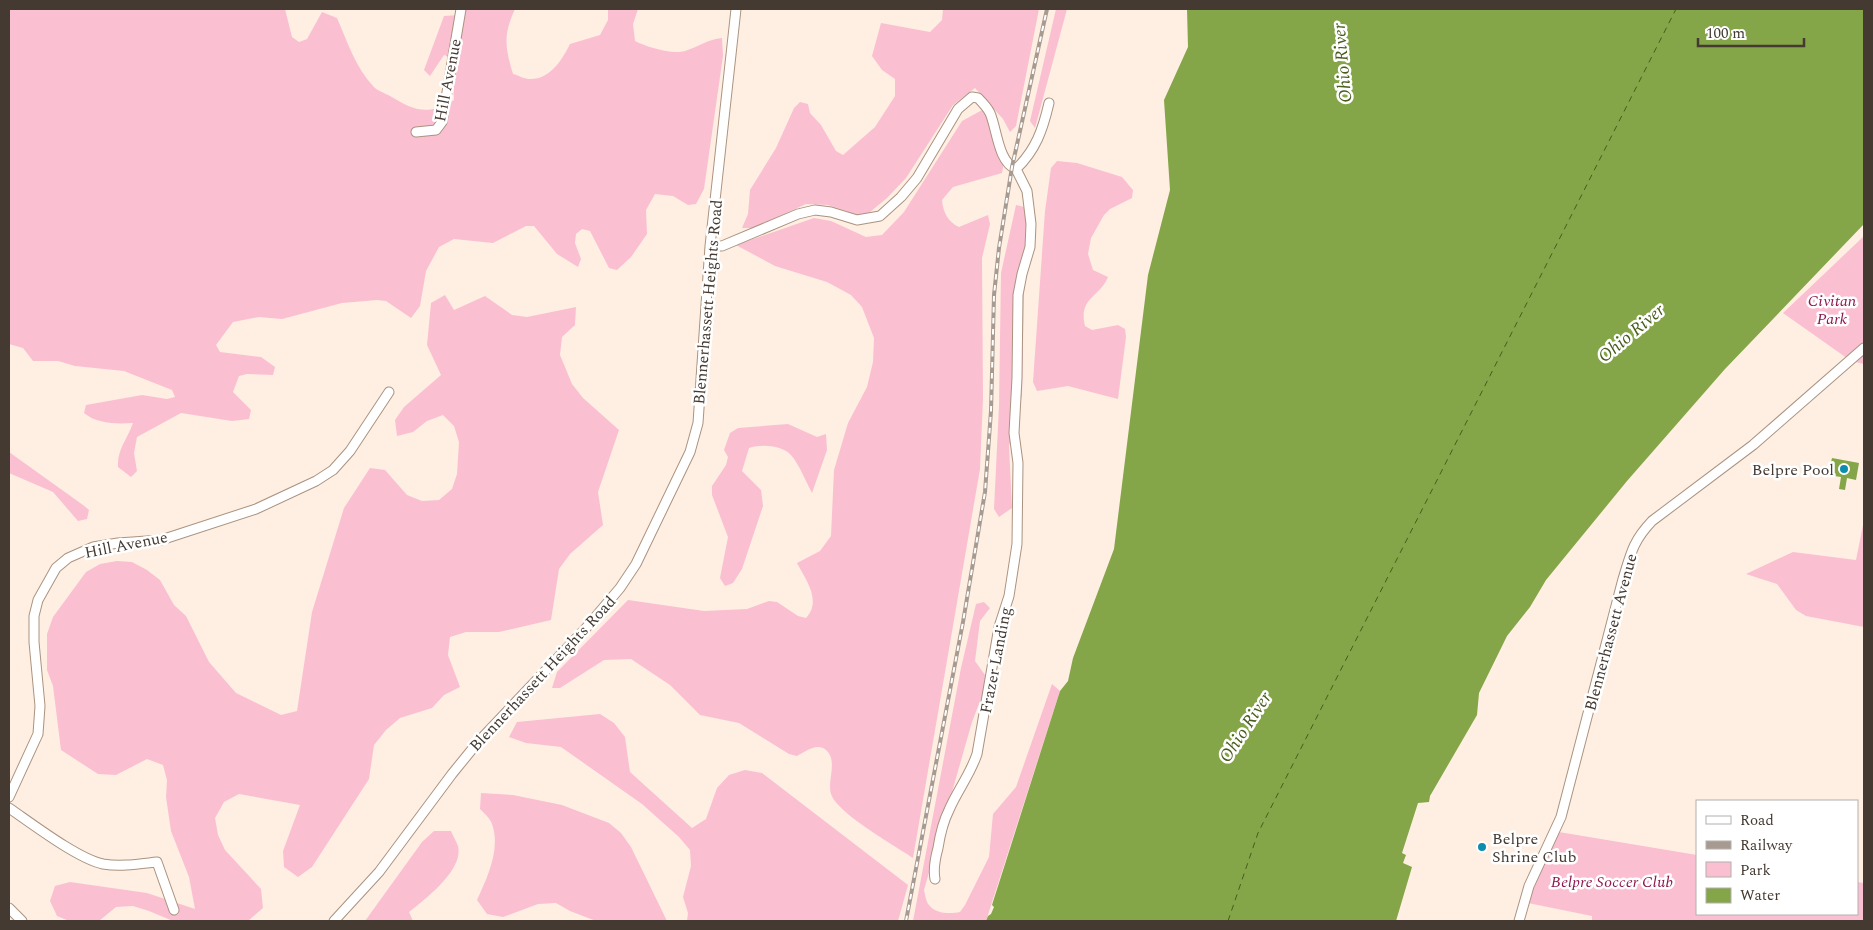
<svg xmlns="http://www.w3.org/2000/svg" width="1873" height="930" font-family="Spectral,serif">
<style>
.green{fill:#fbbfd2}
.water{fill:#84a548}
.lines{fill:none;stroke-linecap:round;stroke-linejoin:round}
.ferry{stroke:#485d1c;stroke-width:1;stroke-dasharray:6 5;stroke-linecap:butt}
.minor-casing{stroke:#aa9380;stroke-width:11}
.minor{stroke:#fff;stroke-width:9}
.rail-casing{stroke:#a79a90;stroke-width:4}
.rail{stroke:#fff;stroke-width:2;stroke-dasharray:5.5;stroke-linecap:butt}
.poi-dot{fill:#0c8dad;stroke:#fff;stroke-width:2}
.labels{text-anchor:middle;stroke-width:5;stroke-linejoin:round;paint-order:stroke}
.street-label{font-size:16px;fill:#443a32;stroke:#fff}
.park-label{font-size:16px;font-style:italic;fill:#8d1950;stroke:#fff}
.poi-label{font-size:16px;fill:#443a32;stroke:#fff;text-anchor:end}
.water-label{font-size:18px;font-style:italic;fill:#485d1c;stroke:#fff}
</style>
<rect width="100%" height="100%" fill="#feefe2"/>
<path class="green" d="M 9,9 L 285,9 L 292,37 L 299,42 L 307,39 L 322,12 L 337,18 C 347,41 356,68 373,86 C 377,91 385,93 390,96 C 415,111 428,116 454,100 L 452,58 L 444,55 L 430,76 L 424,70 L 444,16 L 460,15 L 467,9 L 515,9 C 503,35 505,47 513,74 C 518,75 524,79 529,79 C 550,80 562,60 570,44 L 600,35 L 608,20 L 608,9 L 638,9 L 633,24 L 635,41 C 647,47 672,55 685,51 C 698,47 708,39 722,38 L 723,56 L 704,189 L 696,204 L 688,205 L 673,196 L 655,194 L 646,210 L 647,234 L 631,257 L 617,270 L 609,268 L 590,231 L 582,229 L 576,234 L 575,243 L 581,259 L 578,267 L 557,254 L 534,226 L 526,226 L 493,243 L 454,239 L 439,247 L 426,271 L 420,306 L 411,318 L 386,301 L 377,300 L 342,303 L 282,319 L 259,317 L 233,322 L 216,345 L 220,352 L 261,357 L 275,367 L 273,375 L 247,374 L 239,376 L 233,392 L 251,410 L 249,419 L 232,421 L 181,413 L 137,437 L 134,453 L 137,471 L 131,477 L 118,467 C 117,449 127,440 133,423 C 116,424 97,424 84,413 L 86,405 L 142,395 L 167,399 L 175,397 L 172,390 L 124,371 L 75,366 L 58,361 L 33,361 L 23,348 L 9,344 Z
M 943,9 L 1039,9 L 1016,126 L 1010,132 L 1003,119 L 975,88 L 953,105 L 906,178 L 887,198 L 864,217 L 828,205 L 806,204 L 754,228 L 742,228 L 748,214 L 750,190 L 776,148 L 794,108 L 800,102 L 808,104 L 810,113 L 821,125 L 836,151 L 843,155 L 875,127 L 895,96 L 895,79 L 882,70 L 872,56 L 881,23 L 930,32 L 942,20 Z
M 1056,9 L 1067,9 L 1035,128 L 1030,121 Z
M 984,109 L 1004,162 L 1002,173 L 953,187 L 942,200 C 943,212 948,222 959,227 L 988,215 L 990,224 L 982,258 L 983,398 L 980,469 L 913,858 C 894,845 837,813 831,794 C 827,782 837,763 828,752 C 819,741 806,751 797,756 L 789,754 L 739,723 L 700,715 L 670,685 L 631,659 L 604,660 L 560,688 L 552,688 L 557,672 L 628,600 L 704,611 L 747,609 L 769,601 L 777,602 L 798,616 L 806,618 C 822,601 806,580 797,563 L 820,551 L 831,536 L 834,470 L 848,423 L 867,387 L 873,362 L 874,338 L 862,307 L 851,295 L 827,282 L 775,266 L 736,245 L 814,218 L 831,221 L 866,237 L 882,235 L 904,212 L 962,121 Z
M 1057,161 L 1077,163 L 1122,177 L 1133,190 L 1132,198 L 1110,209 L 1104,215 L 1091,238 L 1088,254 L 1093,270 L 1108,277 C 1100,297 1078,298 1085,326 L 1092,330 L 1118,325 L 1125,329 L 1126,337 L 1118,399 L 1068,386 L 1037,391 L 1033,382 L 1045,211 L 1051,168 Z
M 1016,205 L 1032,209 L 1024,292 L 1022,396 L 1009,446 L 1012,508 L 999,517 L 994,509 L 999,406 L 1001,273 Z
M 1864,236 L 1864,364 L 1851,361 L 1783,313 Z
M 445,295 L 454,310 L 485,296 L 512,315 L 527,317 L 576,307 L 575,325 L 562,337 L 560,355 L 572,384 L 583,398 L 619,430 L 598,492 L 603,525 L 570,554 L 559,569 L 551,620 L 499,632 L 466,632 L 450,637 L 448,655 L 460,687 L 444,695 L 432,708 L 400,718 L 386,730 L 374,745 L 369,779 L 312,867 L 298,877 L 284,867 L 283,851 L 300,805 L 239,794 L 224,802 L 215,818 L 218,835 L 225,850 L 261,889 L 263,908 L 248,921 L 173,921 L 149,911 L 133,906 L 116,907 L 99,921 L 69,921 L 57,916 L 50,901 L 55,886 L 70,882 L 147,893 L 195,909 L 189,877 L 171,831 L 166,797 L 167,780 L 163,765 L 147,759 L 116,775 L 98,774 L 61,750 L 53,686 L 47,670 L 47,634 L 53,617 L 86,572 L 100,564 L 117,561 L 132,562 L 147,570 L 160,580 L 174,605 L 186,616 L 209,662 L 236,693 L 281,715 L 297,711 L 312,612 L 344,508 L 370,468 L 385,470 L 407,495 L 422,501 L 439,500 L 452,489 L 457,474 L 459,442 L 454,426 L 443,415 L 427,421 L 413,432 L 397,436 L 395,420 L 404,407 L 441,375 L 427,345 L 431,303 Z
M 788,424 L 817,437 L 826,434 L 827,450 L 812,493 C 806,482 799,464 791,455 C 782,445 761,444 749,448 L 742,471 L 761,490 L 763,506 L 742,569 L 733,583 L 725,586 L 720,578 L 728,537 L 712,495 L 712,486 L 726,465 L 728,457 L 724,450 L 730,433 L 738,428 Z
M 9,452 L 83,505 L 89,510 L 87,519 L 78,521 L 53,492 L 9,473 Z
M 1864,520 L 1864,627 L 1806,616 L 1796,610 L 1777,584 L 1746,574 L 1793,552 L 1856,560 Z
M 984,602 L 990,608 L 980,621 L 975,661 L 985,675 L 984,691 L 972,722 L 924,890 C 925,894 926,902 929,905 C 935,914 951,914 960,912 L 965,905 L 989,857 L 993,814 L 1016,787 L 1052,684 L 1060,691 L 986,921 L 913,921 L 961,668 L 976,604 Z
M 600,714 L 614,723 L 625,737 L 630,772 L 692,828 L 706,819 L 717,788 L 729,775 L 745,770 L 762,773 L 908,885 L 898,921 L 687,921 L 688,913 L 683,897 L 691,866 L 690,850 L 679,837 L 642,804 L 561,747 L 526,743 L 509,737 L 517,722 Z
M 481,793 L 513,795 L 562,805 L 609,823 L 621,833 L 631,847 L 667,921 L 596,921 L 570,911 L 556,903 L 538,904 L 503,917 L 487,914 L 477,900 C 487,878 501,849 492,824 C 490,818 484,813 480,809 Z
M 434,831 L 451,831 C 453,836 456,841 458,846 C 464,870 425,899 409,912 L 413,921 L 365,921 L 422,842 Z
M 1559,832 L 1697,855 L 1697,914 L 1857,914 L 1857,882 L 1864,883 L 1864,921 L 1592,921 L 1592,916 L 1528,903 L 1533,887 Z"/>
<path class="water" d="M 1187,9 L 1864,9 L 1864,224 L 1725,369 L 1627,481 L 1546,580 L 1530,607 L 1507,636 L 1479,693 L 1477,715 L 1430,796 L 1429,802 L 1418,803 L 1402,853 L 1406,855 L 1403,863 L 1412,867 L 1396,921 L 986,921 L 988,916 L 991,914 L 994,907 L 992,905 L 1060,691 L 1068,681 L 1073,658 L 1114,549 L 1148,275 L 1170,190 L 1164,100 L 1188,47 Z
M 1832,458 L 1859,463 L 1856,480 L 1847,478 L 1845,490 L 1839,489 L 1841,477 L 1828,475 Z"/>
<g class="lines">
<path class="ferry" d="M 1228,921 L 1258,833 L 1676,9"/>
<g class="minor-casing">
<path id="minor" d="M 416,132 L 436,130 L 442,122 L 461,9
M 710,246 L 722,246 L 798,214 L 815,210 L 831,212 L 857,220 L 880,216 L 901,197 L 917,178 L 958,109 L 972,97 L 978,98 C 983,103 987,107 990,113 C 997,129 998,162 1016,169
M 9,797 L 38,734 L 40,706 L 34,642 L 34,616 L 38,600 L 56,568 L 68,558 L 93,547 L 118,543 L 161,540 L 256,509 L 316,481 L 333,470 L 350,451 L 389,392
M 9,808 C 31,823 78,859 103,864 C 121,867 139,864 157,862 L 174,910
M 935,879 C 933,869 935,859 938,848 C 940,835 943,822 949,810 C 957,791 970,775 977,754 L 999,627 L 1009,596 L 1017,544 L 1018,463 L 1014,433 L 1017,378 L 1018,295 L 1022,274 L 1030,247 L 1031,224 L 1027,191 L 1016,169 C 1036,150 1043,129 1049,103
M 9,908 L 22,921
M 334,921 L 379,872 L 452,774 L 478,742 L 586,628 L 620,588 L 636,564 L 690,452 L 698,423 L 710,246 L 736,9
M 1519,921 L 1529,886 L 1561,817 L 1623,579 C 1631,553 1633,541 1652,521 L 1753,445 L 1864,348"/>
</g>
<use href="#minor" class="minor"/>
<g class="rail-casing">
<path id="rail" d="M 906,921 L 963,622 L 985,492 L 991,411 L 994,295 L 999,248 L 1012,167 L 1047,9"/>
</g>
<use href="#rail" class="rail"/>
</g>
<g class="poi-dot">
<circle cx="1844" cy="469" r="5"/>
<circle cx="1482" cy="847" r="5"/>
</g>
<g class="labels">
<g class="street-label">
<text transform="translate(447 80) rotate(-79)" y="6">Hill Avenue</text>
<text transform="translate(707 302) rotate(-85)" y="6">Blennerhassett Heights Road</text>
<text transform="translate(126 544) rotate(-11)" y="6">Hill Avenue</text>
<text transform="translate(1610 632) rotate(-75)" y="6">Blennerhassett Avenue</text>
<text transform="translate(995 660) rotate(-79)" y="6">Frazer Landing</text>
<text transform="translate(542 673) rotate(-47)" y="6">Blennerhassett Heights Road</text>
</g>
<g class="park-label">
<text x="1832" y="306">Civitan<tspan x="1832" dy="18">Park</tspan></text>
<text x="1612" y="887">Belpre Soccer Club</text>
</g>
<g class="poi-label">
<text x="1834" y="475">Belpre Pool</text>
<text x="1492" y="844" text-anchor="start">Belpre<tspan x="1492" dy="18">Shrine Club</tspan></text>
</g>
<g class="water-label">
<text transform="translate(1342 63) rotate(-95)" y="6">Ohio River</text>
<text transform="translate(1631 333) rotate(-40)" y="6">Ohio River</text>
<text transform="translate(1245 727) rotate(-57)" y="6">Ohio River</text>
</g>
</g>
<rect width="1873" height="930" fill="none" stroke="#443a32" stroke-width="20"/>
<rect x="1696" y="800" width="162" height="115" fill="#ffffff" stroke="#b4b0ad"/>
<rect x="1706" y="816" width="25" height="8" fill="#ffffff" stroke="#b4b0ad"/>
<text x="1740" y="825" font-size="15" fill="#443a32">Road</text>
<rect x="1706" y="841" width="25" height="8" fill="#a79a90" stroke="#b4b0ad"/>
<text x="1740" y="850" font-size="15" fill="#443a32">Railway</text>
<rect x="1706" y="862" width="25" height="15" fill="#fbbfd2" stroke="#b4b0ad"/>
<text x="1740" y="875" font-size="15" fill="#443a32">Park</text>
<rect x="1706" y="888" width="25" height="15" fill="#84a548" stroke="#b4b0ad"/>
<text x="1740" y="900" font-size="15" fill="#443a32">Water</text>
<path d="M1698 38v8h106v-8" fill="none" stroke="#443a32" stroke-width="2.5"/>
<text x="1706" y="38" font-size="15" fill="#443a32" stroke="#ffffff" stroke-width="4" paint-order="stroke">100 m</text>
</svg>
